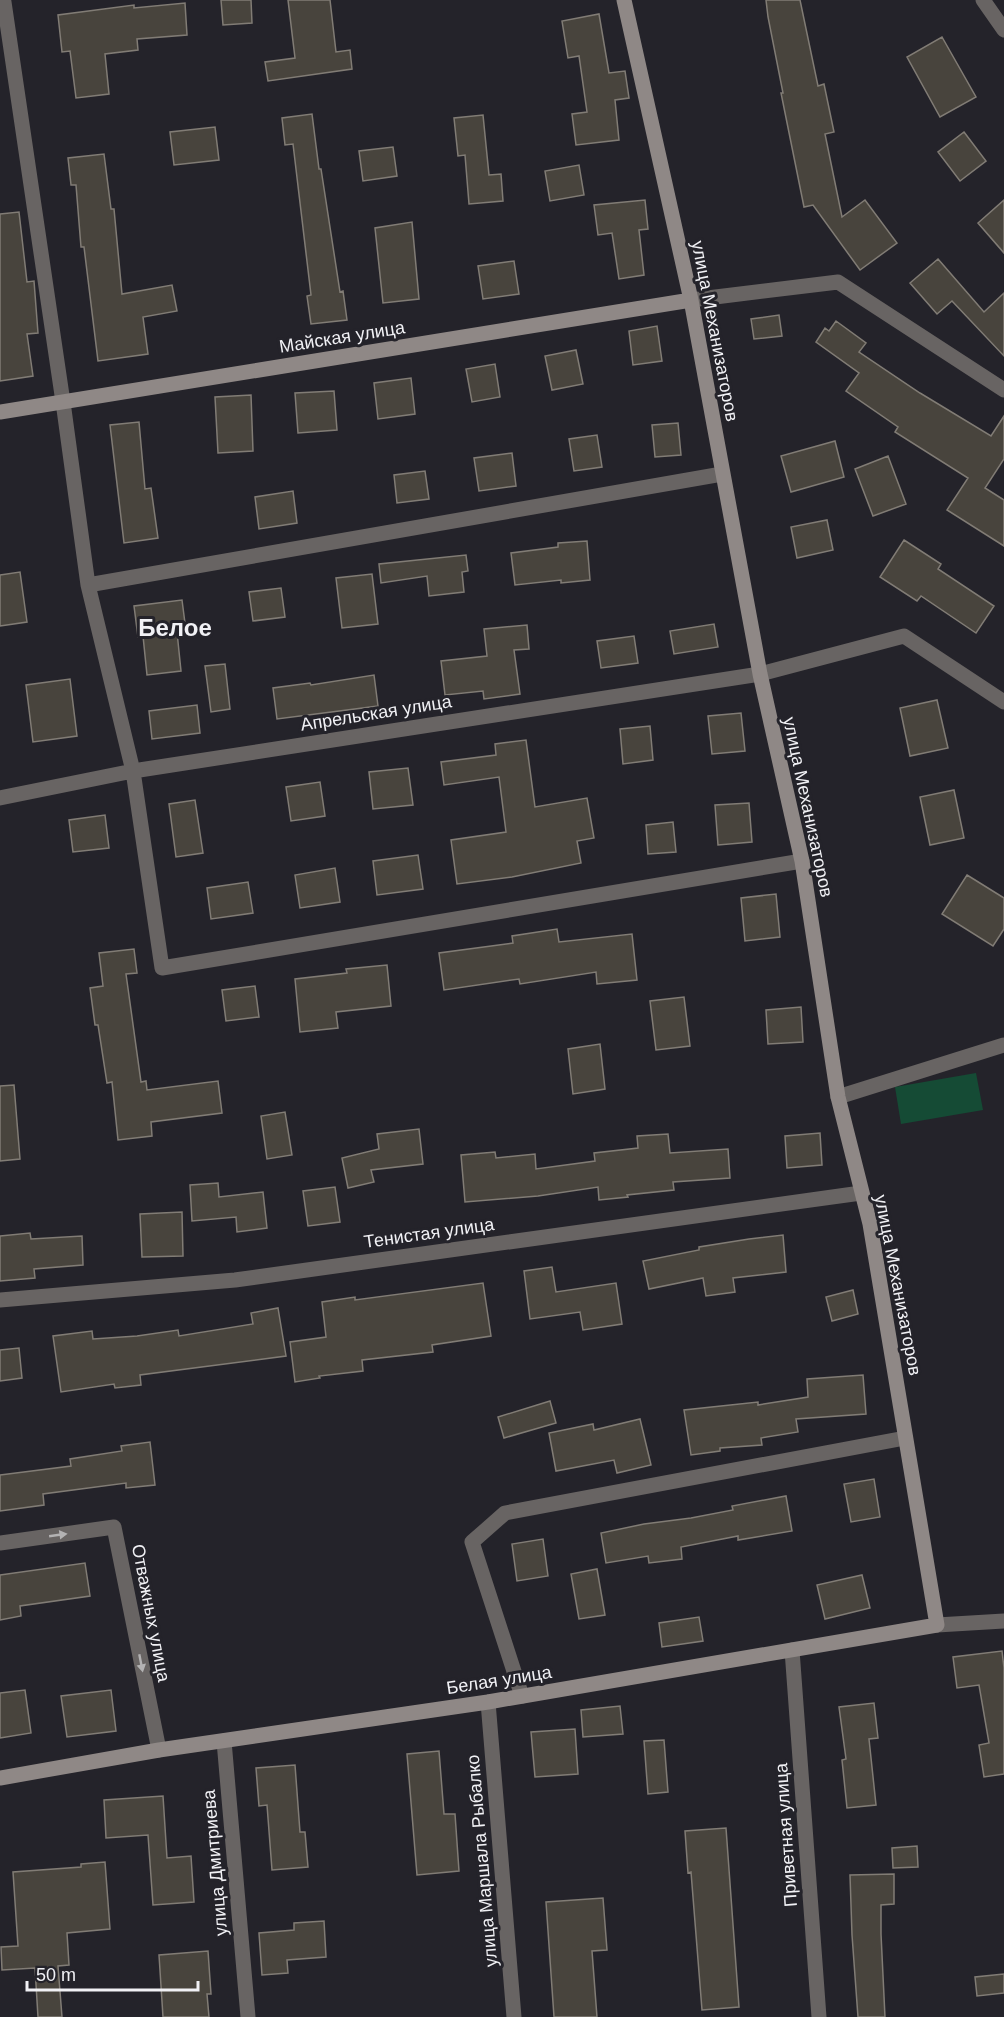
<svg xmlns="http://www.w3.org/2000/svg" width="1004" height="2017" font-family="Helvetica,sans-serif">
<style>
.green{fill:#154b35}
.building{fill:#48443d;stroke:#817c75;stroke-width:1.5}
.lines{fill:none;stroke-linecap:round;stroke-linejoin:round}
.street{stroke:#686463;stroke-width:15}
.secondary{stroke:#8f8886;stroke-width:15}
.oneway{fill:#b3b2b3}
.labels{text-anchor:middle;stroke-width:6;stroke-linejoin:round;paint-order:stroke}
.street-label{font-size:18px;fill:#f1f1f5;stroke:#24232a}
.district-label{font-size:24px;font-weight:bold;fill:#f1f1f5;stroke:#24232a}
</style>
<rect width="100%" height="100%" fill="#24232a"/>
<path class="green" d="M 976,1073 L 983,1110 L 901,1124 L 895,1087 Z"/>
<path class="building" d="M 221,0 L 251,0 L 252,23 L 223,25 Z
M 288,0 L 330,0 L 336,52 L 350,50 L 352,69 L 268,81 L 265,62 L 295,58 Z
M 766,0 L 800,0 L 818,86 L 824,84 L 834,132 L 825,134 L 842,217 L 865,200 L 897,243 L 860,270 L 813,205 L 804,207 L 781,93 L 783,93 L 768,17 Z
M 185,3 L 187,35 L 137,39 L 138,50 L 105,54 L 109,94 L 76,98 L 70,51 L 62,52 L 58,15 L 134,5 L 134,8 Z
M 599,14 L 609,73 L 625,71 L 629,98 L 615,100 L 619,140 L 576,145 L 572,114 L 587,112 L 579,56 L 568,58 L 562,21 Z
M 942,37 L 976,97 L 940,117 L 907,57 Z
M 312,114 L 319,169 L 321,169 L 340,292 L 343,291 L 347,320 L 311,324 L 307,296 L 311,295 L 293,144 L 285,145 L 282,118 Z
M 483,115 L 489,175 L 501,174 L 503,201 L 469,204 L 465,155 L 458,156 L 454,118 Z
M 215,127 L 219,160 L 174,165 L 170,132 Z
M 964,132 L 986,161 L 960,181 L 938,152 Z
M 393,147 L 397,176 L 363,181 L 359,151 Z
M 104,154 L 111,209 L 114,209 L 122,294 L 172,285 L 177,311 L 143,317 L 148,354 L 98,361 L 84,247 L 81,247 L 76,185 L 71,185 L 68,158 Z
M 579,165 L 584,195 L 550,201 L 545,171 Z
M 645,200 L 648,229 L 639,230 L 644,275 L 619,279 L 612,233 L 598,235 L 594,205 Z
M 1004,200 L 1004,253 L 978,223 Z
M 19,212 L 27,282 L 34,281 L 38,333 L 27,334 L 33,376 L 0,381 L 0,214 Z
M 412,222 L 419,299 L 383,303 L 375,228 Z
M 938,259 L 984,312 L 1004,293 L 1004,356 L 952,301 L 937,314 L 910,283 Z
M 514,261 L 519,294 L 483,299 L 478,266 Z
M 779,315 L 782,336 L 754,339 L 751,319 Z
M 836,321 L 866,343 L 859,352 L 920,393 L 991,436 L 1004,416 L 1004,459 L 985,488 L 1004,500 L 1004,546 L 947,510 L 968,478 L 895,432 L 898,427 L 846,391 L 859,373 L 816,342 L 825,328 L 829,331 Z
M 657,326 L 662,361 L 633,365 L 629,331 Z
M 576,350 L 583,384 L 552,390 L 545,356 Z
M 495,364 L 500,397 L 472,402 L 466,369 Z
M 411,378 L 415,414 L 378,419 L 374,383 Z
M 334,391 L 337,430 L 298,433 L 295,393 Z
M 251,395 L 253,451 L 218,453 L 215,397 Z
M 139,422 L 145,489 L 151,488 L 158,538 L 124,543 L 110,425 Z
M 678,423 L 681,455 L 655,457 L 652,425 Z
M 597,435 L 602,467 L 574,471 L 569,439 Z
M 835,441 L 844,477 L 791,492 L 781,456 Z
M 512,453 L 516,486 L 479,491 L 474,458 Z
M 888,456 L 906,504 L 873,516 L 855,469 Z
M 425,471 L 429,499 L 397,503 L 394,475 Z
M 293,491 L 297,523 L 259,529 L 255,497 Z
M 827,520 L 833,550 L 797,558 L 791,527 Z
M 904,540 L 941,564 L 938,569 L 994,606 L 976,633 L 921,596 L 917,601 L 880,577 Z
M 587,541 L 590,580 L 561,583 L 561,580 L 515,585 L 511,553 L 558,547 L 558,543 Z
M 466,555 L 468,571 L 462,572 L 464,592 L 429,596 L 427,576 L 381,583 L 379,564 Z
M 20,572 L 27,622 L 0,626 L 0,575 Z
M 372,574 L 378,624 L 342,628 L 336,578 Z
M 281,588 L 285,617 L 253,621 L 249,592 Z
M 182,600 L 186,631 L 177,632 L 181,671 L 147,675 L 143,636 L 138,637 L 134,606 Z
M 714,624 L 718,647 L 674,654 L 670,631 Z
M 527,625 L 529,649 L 514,650 L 520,694 L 484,699 L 483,691 L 445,695 L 441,661 L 487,656 L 484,629 Z
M 634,636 L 638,663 L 601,668 L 597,641 Z
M 225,664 L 230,709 L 211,712 L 205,666 Z
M 374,675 L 378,706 L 277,719 L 273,688 L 310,683 L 311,685 Z
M 70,679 L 77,736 L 33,742 L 26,685 Z
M 937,700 L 948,748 L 910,756 L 900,708 Z
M 197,705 L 200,733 L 152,739 L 149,711 Z
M 741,713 L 745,751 L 712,754 L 708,716 Z
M 650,726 L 653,760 L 623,764 L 620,729 Z
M 526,740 L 535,807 L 587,798 L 594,838 L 577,841 L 581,863 L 512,877 L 457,884 L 451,840 L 506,832 L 499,777 L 444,785 L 441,762 L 496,755 L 495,744 Z
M 408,768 L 413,805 L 373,809 L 369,772 Z
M 320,782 L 325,816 L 291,821 L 286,787 Z
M 954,790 L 964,838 L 930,845 L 920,797 Z
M 195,800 L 203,853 L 176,857 L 169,804 Z
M 749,803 L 752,842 L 718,845 L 715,805 Z
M 105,815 L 109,848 L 73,852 L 69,820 Z
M 673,822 L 676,852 L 648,854 L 646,825 Z
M 418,855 L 423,889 L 377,895 L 373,861 Z
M 335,868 L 340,902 L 300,908 L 295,875 Z
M 967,875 L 1004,898 L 1004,929 L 993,946 L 942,914 Z
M 248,882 L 253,913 L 211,919 L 207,888 Z
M 776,894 L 780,937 L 745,941 L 741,898 Z
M 557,929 L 559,942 L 632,934 L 637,980 L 597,984 L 596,972 L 520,984 L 519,979 L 444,990 L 439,953 L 513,943 L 512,936 Z
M 134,949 L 137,973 L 126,974 L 141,1082 L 146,1081 L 147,1090 L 218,1081 L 222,1113 L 151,1122 L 152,1136 L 118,1140 L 112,1082 L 107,1083 L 98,1025 L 95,1025 L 90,988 L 103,986 L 99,953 Z
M 387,965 L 391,1006 L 336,1012 L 338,1028 L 300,1032 L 295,979 L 347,973 L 346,969 Z
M 255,986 L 259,1017 L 226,1021 L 222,990 Z
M 684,997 L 690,1046 L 656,1050 L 650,1001 Z
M 801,1007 L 803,1042 L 768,1044 L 766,1010 Z
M 600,1044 L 605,1089 L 573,1094 L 568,1049 Z
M 14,1085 L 20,1159 L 0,1161 L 0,1086 Z
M 285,1112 L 292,1155 L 267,1159 L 261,1116 Z
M 419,1129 L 423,1164 L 371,1170 L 374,1182 L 348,1188 L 342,1158 L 379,1149 L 377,1134 Z
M 820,1133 L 822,1165 L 787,1168 L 785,1136 Z
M 668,1134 L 670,1153 L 728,1149 L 730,1178 L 673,1182 L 674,1190 L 627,1195 L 628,1197 L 599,1200 L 598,1187 L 538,1196 L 465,1202 L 461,1155 L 495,1152 L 496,1158 L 535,1154 L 536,1169 L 595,1161 L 594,1153 L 638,1148 L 637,1136 Z
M 218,1183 L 219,1197 L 263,1192 L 267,1228 L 237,1232 L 236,1217 L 192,1221 L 190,1185 Z
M 335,1187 L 340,1222 L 308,1226 L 303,1191 Z
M 182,1212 L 183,1256 L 142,1257 L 140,1214 Z
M 30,1233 L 31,1239 L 82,1236 L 83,1265 L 34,1269 L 35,1278 L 0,1281 L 0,1236 Z
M 783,1235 L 786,1272 L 733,1278 L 735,1292 L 706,1296 L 703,1278 L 649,1289 L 643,1261 L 699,1250 L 699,1247 L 749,1239 Z
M 552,1267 L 556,1292 L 616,1283 L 622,1324 L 583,1330 L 580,1312 L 530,1319 L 524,1271 Z
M 483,1283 L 491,1336 L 432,1345 L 433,1352 L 362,1360 L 363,1371 L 319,1376 L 320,1378 L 295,1382 L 290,1342 L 326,1337 L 322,1302 L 355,1297 L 355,1300 Z
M 853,1290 L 858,1314 L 832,1321 L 826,1297 Z
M 278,1308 L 286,1356 L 140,1375 L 141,1385 L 115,1388 L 114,1384 L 61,1392 L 53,1336 L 92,1331 L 93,1339 L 137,1336 L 178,1330 L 179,1336 L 253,1324 L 251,1313 Z
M 19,1348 L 22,1378 L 0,1381 L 0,1350 Z
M 863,1375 L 866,1414 L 796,1419 L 798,1432 L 761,1438 L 762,1445 L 720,1448 L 720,1451 L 691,1455 L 684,1410 L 758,1402 L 758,1405 L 808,1397 L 807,1379 Z
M 550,1401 L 556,1423 L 504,1438 L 498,1417 Z
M 640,1419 L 651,1465 L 617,1473 L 614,1460 L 556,1471 L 549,1433 L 593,1424 L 594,1430 Z
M 150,1442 L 155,1485 L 126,1488 L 126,1483 L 43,1494 L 44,1505 L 0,1511 L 0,1475 L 71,1466 L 70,1459 L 122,1451 L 121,1446 Z
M 874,1479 L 880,1517 L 851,1522 L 844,1484 Z
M 786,1496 L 792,1531 L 738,1540 L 738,1536 L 681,1547 L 682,1559 L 649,1563 L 648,1556 L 606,1563 L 601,1533 L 644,1524 L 691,1518 L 733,1510 L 732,1506 Z
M 543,1539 L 548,1576 L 517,1581 L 512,1544 Z
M 85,1563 L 90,1596 L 20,1606 L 21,1616 L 0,1620 L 0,1575 Z
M 597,1569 L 605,1615 L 579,1619 L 571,1574 Z
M 862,1575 L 870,1608 L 825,1619 L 817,1585 Z
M 699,1617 L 703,1641 L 662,1647 L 659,1623 Z
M 1002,1651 L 1004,1668 L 1004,1774 L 984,1777 L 979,1745 L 989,1743 L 979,1685 L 957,1688 L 953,1657 Z
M 25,1690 L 31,1733 L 0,1738 L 0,1693 Z
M 111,1690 L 116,1731 L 67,1737 L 61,1696 Z
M 874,1703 L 878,1738 L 869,1739 L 876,1805 L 847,1808 L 842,1760 L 846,1759 L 839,1707 Z
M 620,1706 L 623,1734 L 583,1737 L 581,1710 Z
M 575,1729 L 578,1774 L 535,1777 L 531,1732 Z
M 664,1740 L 668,1792 L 648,1794 L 644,1741 Z
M 439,1751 L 444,1814 L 455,1814 L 459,1871 L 417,1875 L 407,1754 Z
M 295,1765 L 300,1832 L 305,1832 L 308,1867 L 272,1870 L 267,1805 L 259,1806 L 256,1768 Z
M 163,1796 L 167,1858 L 191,1856 L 194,1902 L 153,1905 L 148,1835 L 106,1838 L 104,1800 Z
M 726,1828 L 739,2007 L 702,2010 L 691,1872 L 688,1873 L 685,1831 Z
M 917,1846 L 918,1867 L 893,1868 L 892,1848 Z
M 105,1862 L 110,1929 L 67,1933 L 69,1965 L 58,1966 L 62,2017 L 38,2017 L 35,1968 L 2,1970 L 1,1947 L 18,1946 L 13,1872 L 81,1867 L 81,1864 Z
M 894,1874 L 894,1904 L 881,1905 L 881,1934 L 885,2017 L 858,2017 L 852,1935 L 850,1875 Z
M 603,1898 L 607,1950 L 592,1951 L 597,2017 L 554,2017 L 546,1902 Z
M 324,1921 L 326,1957 L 287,1960 L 288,1973 L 262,1975 L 259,1933 L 294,1930 L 294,1923 Z
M 208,1951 L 211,1994 L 207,1994 L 209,2017 L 163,2017 L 159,1955 Z
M 1004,1974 L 1004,1993 L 977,1996 L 975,1977 Z"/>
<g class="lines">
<path class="street" d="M 983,0 L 1004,30
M 4,2 L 63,402 L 88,585 L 133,771 L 162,968 L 802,861
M 691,300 L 838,282 L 1004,390
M 88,585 L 722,474
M 0,798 L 133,771 L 760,674 L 904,636 L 1004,702
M 838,1097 L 1004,1045
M 0,1300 L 235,1280 L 861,1193
M 0,1543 L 114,1527 L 159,1750
M 937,1625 L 1004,1621
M 792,1650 L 819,2017
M 522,1696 L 472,1542 L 505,1513 L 905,1438
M 488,1702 L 514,2017
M 224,1741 L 248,2017"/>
<path class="secondary" d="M 0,412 L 691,300
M 0,1778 L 159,1750 L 488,1702 L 937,1625 L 870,1224 L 838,1097 L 802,861 L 760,674 L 691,300 L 624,0"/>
</g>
<defs><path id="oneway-solid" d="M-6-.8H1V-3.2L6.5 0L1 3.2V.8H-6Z" transform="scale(1.5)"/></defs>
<g class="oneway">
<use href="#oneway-solid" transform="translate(58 1535) rotate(-8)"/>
<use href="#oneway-solid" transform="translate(141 1663) rotate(79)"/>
</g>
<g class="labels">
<g class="street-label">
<text transform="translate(715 331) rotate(79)" y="6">улица Механизаторов</text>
<text transform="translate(342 337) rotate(-9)" y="6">Майская улица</text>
<text transform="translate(376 713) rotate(-9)" y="6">Апрельская улица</text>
<text transform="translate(808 807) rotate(78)" y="6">улица Механизаторов</text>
<text transform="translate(429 1233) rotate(-8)" y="6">Тенистая улица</text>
<text transform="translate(898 1285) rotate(79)" y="6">улица Механизаторов</text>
<text transform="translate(151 1613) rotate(79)" y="6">Отважных улица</text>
<text transform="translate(499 1680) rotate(-9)" y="6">Белая улица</text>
<text transform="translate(786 1835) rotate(-94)" y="6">Приветная улица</text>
<text transform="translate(482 1861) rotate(-95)" y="6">улица Маршала Рыбалко</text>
<text transform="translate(215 1863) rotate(-95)" y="6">улица Дмитриева</text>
</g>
<g class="district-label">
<text x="175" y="636">Белое</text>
</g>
</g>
<path d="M27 1981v9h171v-9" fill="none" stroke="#f1f1f5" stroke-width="3"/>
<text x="36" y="1981" font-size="18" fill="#f1f1f5" stroke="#24232a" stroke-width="4.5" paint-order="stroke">50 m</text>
</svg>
